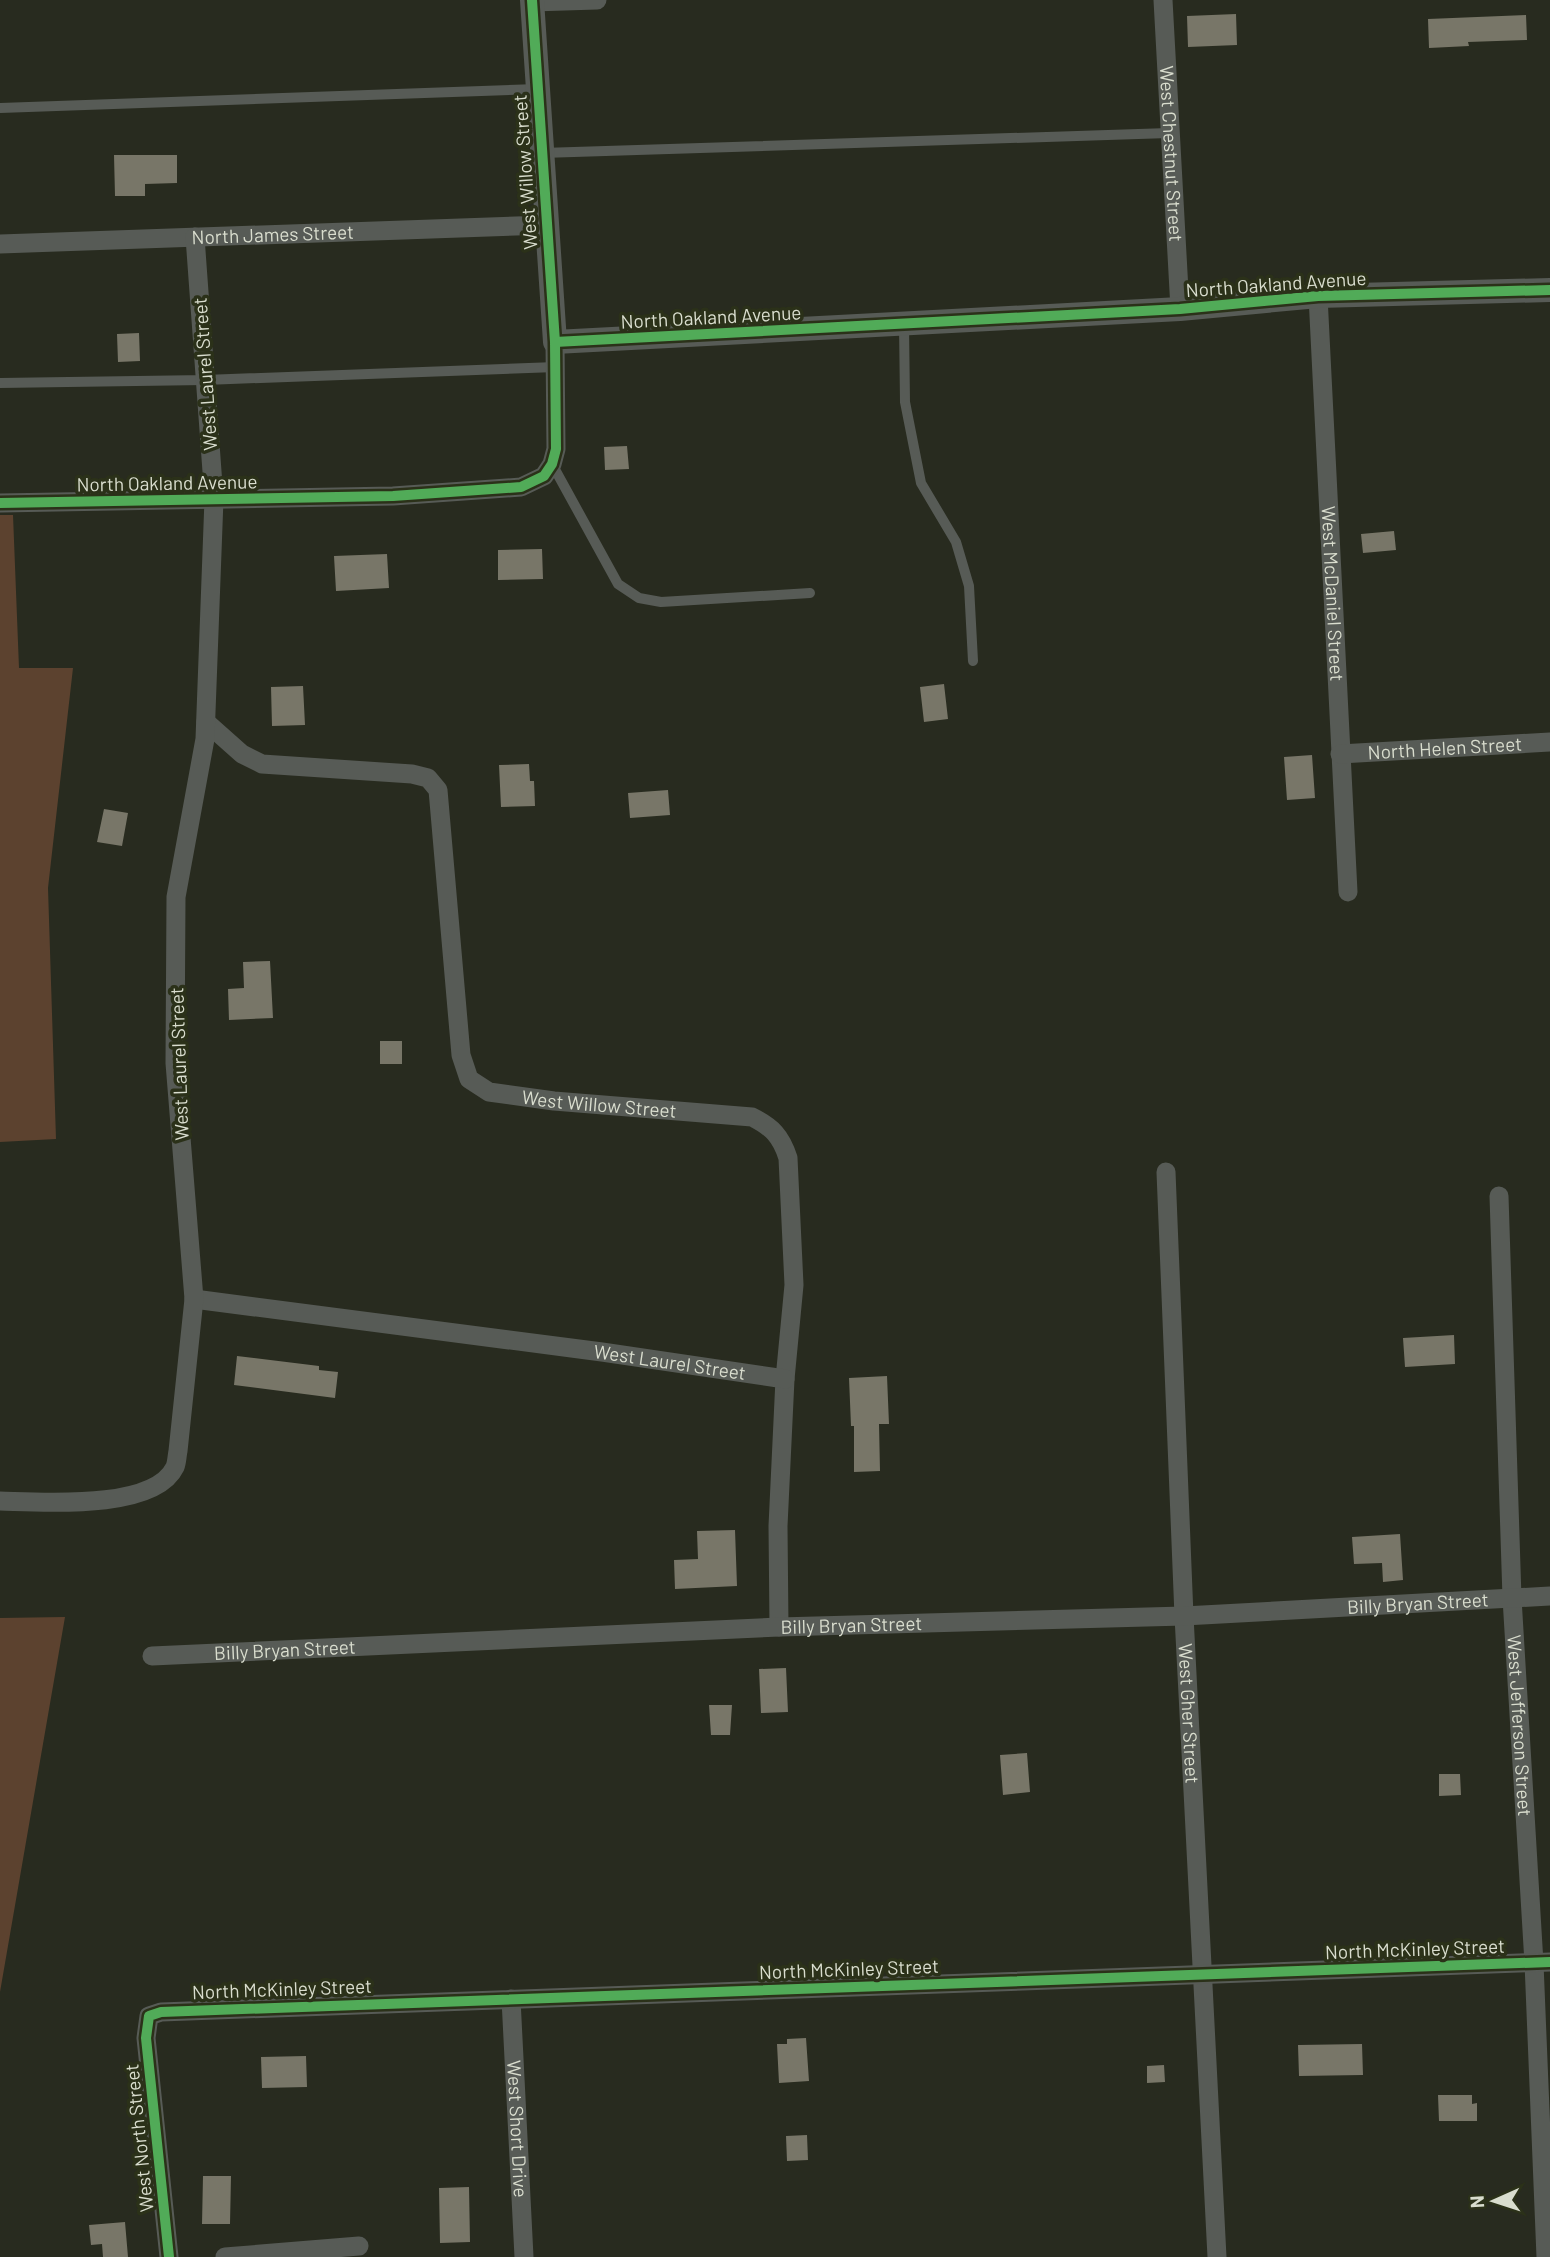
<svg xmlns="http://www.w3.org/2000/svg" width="1550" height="2257" font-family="Barlow,sans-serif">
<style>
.green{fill:#5c422f}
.building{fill:#787668}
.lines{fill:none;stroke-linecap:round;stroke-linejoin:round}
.service{stroke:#575b56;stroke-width:10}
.minor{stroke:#575b56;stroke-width:19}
.tertiary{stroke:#575b56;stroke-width:24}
.cycleway-casing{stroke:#2b3119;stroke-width:15}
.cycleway{stroke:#51ab58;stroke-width:10}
.labels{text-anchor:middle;stroke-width:7;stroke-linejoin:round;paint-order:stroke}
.street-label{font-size:19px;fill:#d9ddce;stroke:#2b3119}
</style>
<rect width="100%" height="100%" fill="#282b1f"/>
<path class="green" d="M 0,515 L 13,515 L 19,668 L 73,668 L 48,888 L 56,1139 L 0,1142 Z
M 65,1617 L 0,1992 L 0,1618 Z"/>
<path class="building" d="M 1236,14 L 1237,45 L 1188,47 L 1187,16 Z
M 1526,15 L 1527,40 L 1468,42 L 1469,46 L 1429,48 L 1428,19 Z
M 114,155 L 177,155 L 177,183 L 145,184 L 145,196 L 115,196 Z
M 139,333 L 140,361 L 118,362 L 117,334 Z
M 627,446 L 629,469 L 605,470 L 604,447 Z
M 1394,531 L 1396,550 L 1363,553 L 1361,534 Z
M 542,549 L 543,579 L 498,580 L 498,550 Z
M 387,554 L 389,588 L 336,591 L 334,556 Z
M 944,684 L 948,719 L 924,722 L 920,687 Z
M 303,686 L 305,725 L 272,726 L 271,687 Z
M 1312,755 L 1315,798 L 1287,800 L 1284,757 Z
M 529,764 L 530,781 L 534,781 L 535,806 L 501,807 L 499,765 Z
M 668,790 L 670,815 L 630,818 L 628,793 Z
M 104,809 L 128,813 L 122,846 L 97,842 Z
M 270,961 L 273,1018 L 229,1020 L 228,989 L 244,988 L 243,962 Z
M 380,1041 L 402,1041 L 402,1064 L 380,1064 Z
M 1454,1335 L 1455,1364 L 1405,1367 L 1403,1338 Z
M 237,1356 L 319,1366 L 319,1370 L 338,1372 L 335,1398 L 234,1385 Z
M 887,1376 L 889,1424 L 879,1424 L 880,1471 L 854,1472 L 854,1426 L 851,1426 L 849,1378 Z
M 735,1530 L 737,1586 L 675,1589 L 674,1560 L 698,1559 L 697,1531 Z
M 1400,1534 L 1403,1580 L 1383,1582 L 1382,1563 L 1354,1564 L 1352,1537 Z
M 786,1668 L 788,1712 L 761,1713 L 759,1669 Z
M 709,1705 L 732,1705 L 730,1735 L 711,1735 Z
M 1027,1753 L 1030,1792 L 1003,1795 L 1000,1755 Z
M 1439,1774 L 1460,1774 L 1461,1795 L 1439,1796 Z
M 806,2038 L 809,2081 L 779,2083 L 777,2044 L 787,2044 L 787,2039 Z
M 1362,2044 L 1363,2075 L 1299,2076 L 1298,2045 Z
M 306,2056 L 307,2087 L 262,2088 L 261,2057 Z
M 1164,2065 L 1165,2082 L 1147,2083 L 1147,2066 Z
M 1438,2095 L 1472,2095 L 1472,2104 L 1477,2103 L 1477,2121 L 1439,2121 Z
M 807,2135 L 808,2160 L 787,2161 L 786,2136 Z
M 203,2176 L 231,2176 L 230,2224 L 202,2224 Z
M 469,2187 L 470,2242 L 440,2243 L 439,2188 Z
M 125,2222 L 128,2257 L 103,2257 L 102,2244 L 91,2245 L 89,2225 Z"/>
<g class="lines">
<path class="service" d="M 0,108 L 537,89
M 542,153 L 1169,133
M 904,325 L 905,402 L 921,483 L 956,542 L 969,586 L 973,661
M 0,383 L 205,380 L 556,367
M 552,464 L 618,584 L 639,598 L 661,602 L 810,593"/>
<g class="minor">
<path id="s1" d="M 1163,0 L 1180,309"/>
<path d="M 532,2 L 597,0"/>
<path id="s2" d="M 0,244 L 546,225"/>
<path id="s3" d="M 1318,296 L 1348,892"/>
<path d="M 0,503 L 393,496 L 521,487 L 544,476 L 552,464 L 556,449 L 555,342"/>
<path id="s4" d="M 206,722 L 242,754 L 262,764 L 412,774 L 428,778 L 438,790 L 461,1055 L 469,1079 L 489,1092 L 554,1101 L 752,1117 C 772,1127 781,1136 788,1158 L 794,1285 L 785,1379 L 778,1526 L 779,1627"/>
<path id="s5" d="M 1340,754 L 1550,742"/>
<path id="s6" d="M 1166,1172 L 1184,1616 L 1217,2257"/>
<path id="s7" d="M 1499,1196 L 1512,1598 L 1534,1963 L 1546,2257"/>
<path id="s8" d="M 194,1299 L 602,1352 L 785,1379"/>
<path d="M 0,1501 C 41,1502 154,1511 175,1467 C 177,1462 177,1455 178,1451 L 194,1299 L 175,1063 L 176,897 L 205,739 L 214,499 L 195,237"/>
<path id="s9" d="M 152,1656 L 779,1627 L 1184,1616 L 1550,1596"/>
<path id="s10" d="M 511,1999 L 524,2257"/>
<path d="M 169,2257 L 146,2038 L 149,2016 L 161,2012 L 1550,1962"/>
<path d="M 225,2257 L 359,2246"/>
</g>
<path class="tertiary" d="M 532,0 L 555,342 L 1180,309 L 1318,296 L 1550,290"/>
<g class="cycleway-casing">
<path id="cycleway" d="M 555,342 L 1180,309 L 1318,296 L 1550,290
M 0,503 L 393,496 L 521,487 L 544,476 L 552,464 L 556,449 L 555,342 L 532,0
M 169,2257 L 146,2038 L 149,2016 L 161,2012 L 1550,1962"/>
</g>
<use href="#cycleway" class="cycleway"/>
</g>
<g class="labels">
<g class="street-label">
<text dy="7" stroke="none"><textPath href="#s1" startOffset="154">West Chestnut Street</textPath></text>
<text transform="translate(525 172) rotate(-94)" y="7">West Willow Street</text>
<text dy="7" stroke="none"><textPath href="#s2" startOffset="273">North James Street</textPath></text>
<text transform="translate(1276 284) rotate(-4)" y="7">North Oakland Avenue</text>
<text transform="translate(711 317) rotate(-3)" y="7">North Oakland Avenue</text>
<text transform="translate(205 374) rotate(-94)" y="7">West Laurel Street</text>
<text transform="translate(167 483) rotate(-1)" y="7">North Oakland Avenue</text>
<text dy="7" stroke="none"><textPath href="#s3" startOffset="298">West McDaniel Street</textPath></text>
<text dy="7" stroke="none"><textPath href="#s5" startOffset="105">North Helen Street</textPath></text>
<text transform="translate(179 1064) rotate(-92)" y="7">West Laurel Street</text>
<text dy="7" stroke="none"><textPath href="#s4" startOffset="679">West Willow Street</textPath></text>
<text dy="7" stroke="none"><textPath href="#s8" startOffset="480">West Laurel Street</textPath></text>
<text dy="7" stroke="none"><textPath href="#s9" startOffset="1267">Billy Bryan Street</textPath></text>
<text dy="7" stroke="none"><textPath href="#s9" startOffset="700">Billy Bryan Street</textPath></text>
<text dy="7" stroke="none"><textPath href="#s9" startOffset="133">Billy Bryan Street</textPath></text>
<text dy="7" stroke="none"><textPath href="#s6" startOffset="542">West Gher Street</textPath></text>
<text dy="7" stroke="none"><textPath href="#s7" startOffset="530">West Jefferson Street</textPath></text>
<text transform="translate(1415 1949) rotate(-2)" y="7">North McKinley Street</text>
<text transform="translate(849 1969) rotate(-2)" y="7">North McKinley Street</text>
<text transform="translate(282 1989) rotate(-2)" y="7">North McKinley Street</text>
<text dy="7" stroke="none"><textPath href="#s10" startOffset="130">West Short Drive</textPath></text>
<text transform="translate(139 2138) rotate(-96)" y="7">West North Street</text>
</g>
</g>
<g transform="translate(1494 2201) rotate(267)" stroke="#2b3119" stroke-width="5" paint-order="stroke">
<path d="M0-5L12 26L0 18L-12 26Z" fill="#d9ddce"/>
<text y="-10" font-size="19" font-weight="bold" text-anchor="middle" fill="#d9ddce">N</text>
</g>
</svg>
